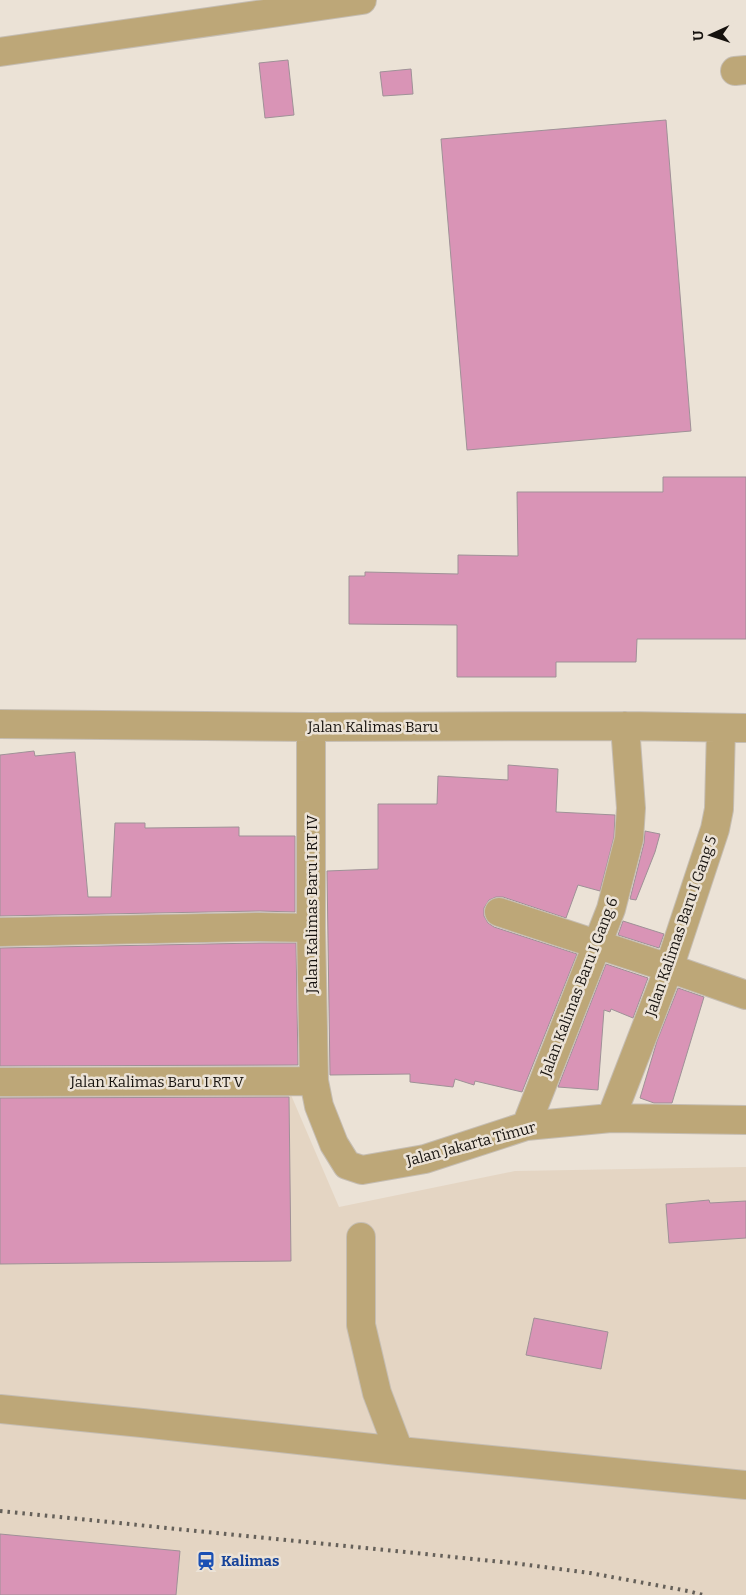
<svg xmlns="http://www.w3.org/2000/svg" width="746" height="1595" font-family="Bitter,serif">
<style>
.built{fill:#e4d5c3}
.building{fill:#d994b6;stroke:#9f9197}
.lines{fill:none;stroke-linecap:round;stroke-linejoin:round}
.minor-casing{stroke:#c5bdb2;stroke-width:30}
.minor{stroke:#bda778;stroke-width:28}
.rail{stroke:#656059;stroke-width:4;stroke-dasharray:2.5 5;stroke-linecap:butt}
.labels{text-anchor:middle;stroke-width:5;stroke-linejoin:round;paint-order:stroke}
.street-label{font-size:15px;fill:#16120e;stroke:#ebe2d6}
.transit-label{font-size:15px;font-weight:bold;fill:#164399;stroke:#ebe2d6;text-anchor:start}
</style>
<rect width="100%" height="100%" fill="#ebe2d6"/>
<path class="built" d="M 288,1088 L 339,1207 L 515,1171 L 746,1167 L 746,1595 L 0,1595 L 0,1095 Z"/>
<path class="building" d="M 288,60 L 294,115 L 265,118 L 259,63 Z
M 411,69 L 413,94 L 383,96 L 380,72 Z
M 666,120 L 691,431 L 467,450 L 441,139 Z
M 663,477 L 746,477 L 746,639 L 637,639 L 636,662 L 556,662 L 556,677 L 457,677 L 457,625 L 349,624 L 349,576 L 365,576 L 365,572 L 458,574 L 458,555 L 518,556 L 517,492 L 663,492 Z
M 34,751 L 35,756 L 75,752 L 88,897 L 111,897 L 115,823 L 145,823 L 145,828 L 239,827 L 239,836 L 295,836 L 295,912 L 260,911 L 0,916 L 0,755 Z
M 508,765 L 558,769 L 556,812 L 615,815 L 614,837 L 600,891 L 578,885 L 566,918 L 503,897 L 496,897 L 489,900 L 484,908 L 484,916 L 488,923 L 494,927 L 577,954 L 522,1092 L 475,1081 L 474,1085 L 455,1079 L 453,1087 L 410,1082 L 410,1074 L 330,1075 L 327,871 L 378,869 L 378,804 L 437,804 L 438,776 L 508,780 Z
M 645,831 L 660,834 L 655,852 L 636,900 L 630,899 L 644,843 Z
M 623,921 L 664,934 L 659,948 L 618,935 Z
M 260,943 L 296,943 L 298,1065 L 0,1066 L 0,948 Z
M 606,964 L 648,978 L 633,1018 L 611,1009 L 610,1012 L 604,1010 L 598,1090 L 558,1087 Z
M 678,988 L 704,997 L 672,1103 L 654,1103 L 640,1098 L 657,1041 Z
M 289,1097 L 291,1261 L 0,1264 L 0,1098 Z
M 709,1200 L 710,1203 L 746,1201 L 746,1238 L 669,1243 L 666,1204 Z
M 534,1318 L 608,1332 L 601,1369 L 526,1355 Z
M 0,1534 L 180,1551 L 176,1595 L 0,1595 Z"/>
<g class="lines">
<g class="minor-casing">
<path id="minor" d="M 0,52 L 362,0
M 735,71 L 746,70
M 0,724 L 311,727 L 625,726 L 746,728
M 311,727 L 311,928 L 314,1081 L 319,1106 L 334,1144 L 347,1165 L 362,1170 L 425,1159 L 526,1126 L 611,1118 L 746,1120
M 499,912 L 669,968 L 746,995
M 0,932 L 260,927 L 311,928
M 0,1082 L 314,1081
M 611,1118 L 669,968 L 715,829 L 719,809 L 721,728
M 526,1126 L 611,909 L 629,839 L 631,808 L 625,726
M 361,1237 L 361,1325 L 377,1393 L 399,1451 L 746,1485
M 0,1409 L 142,1423 L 399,1451"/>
</g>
<use href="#minor" class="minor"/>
<path class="rail" d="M 0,1511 L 513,1563 L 590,1573 L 688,1591 L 703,1595"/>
</g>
<defs>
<g id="station-bare" transform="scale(1.5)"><path d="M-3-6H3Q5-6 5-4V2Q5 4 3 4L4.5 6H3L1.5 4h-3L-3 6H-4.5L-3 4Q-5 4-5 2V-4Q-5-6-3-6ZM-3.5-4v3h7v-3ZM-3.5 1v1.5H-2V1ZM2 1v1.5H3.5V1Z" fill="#1a4fb4" stroke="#ebe2d6" stroke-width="2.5" paint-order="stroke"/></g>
</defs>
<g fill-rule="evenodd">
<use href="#station-bare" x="206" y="1561"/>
</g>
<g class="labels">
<g class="street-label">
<text x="373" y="732">Jalan Kalimas Baru</text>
<text transform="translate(312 904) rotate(-90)" y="5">Jalan Kalimas Baru I RT IV</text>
<text transform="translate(681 926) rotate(-71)" y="5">Jalan Kalimas Baru I Gang 5</text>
<text transform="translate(579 987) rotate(-69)" y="5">Jalan Kalimas Baru I Gang 6</text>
<text x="157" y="1087">Jalan Kalimas Baru I RT V</text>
<text transform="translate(471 1144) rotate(-15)" y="5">Jalan Jakarta Timur</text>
</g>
<g class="transit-label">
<text x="221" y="1566">Kalimas</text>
</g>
</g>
<g transform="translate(711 35) rotate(267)" stroke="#ebe2d6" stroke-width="4" paint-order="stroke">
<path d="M0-4L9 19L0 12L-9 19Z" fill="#16120e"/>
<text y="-8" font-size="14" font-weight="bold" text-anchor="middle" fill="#16120e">U</text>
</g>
</svg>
